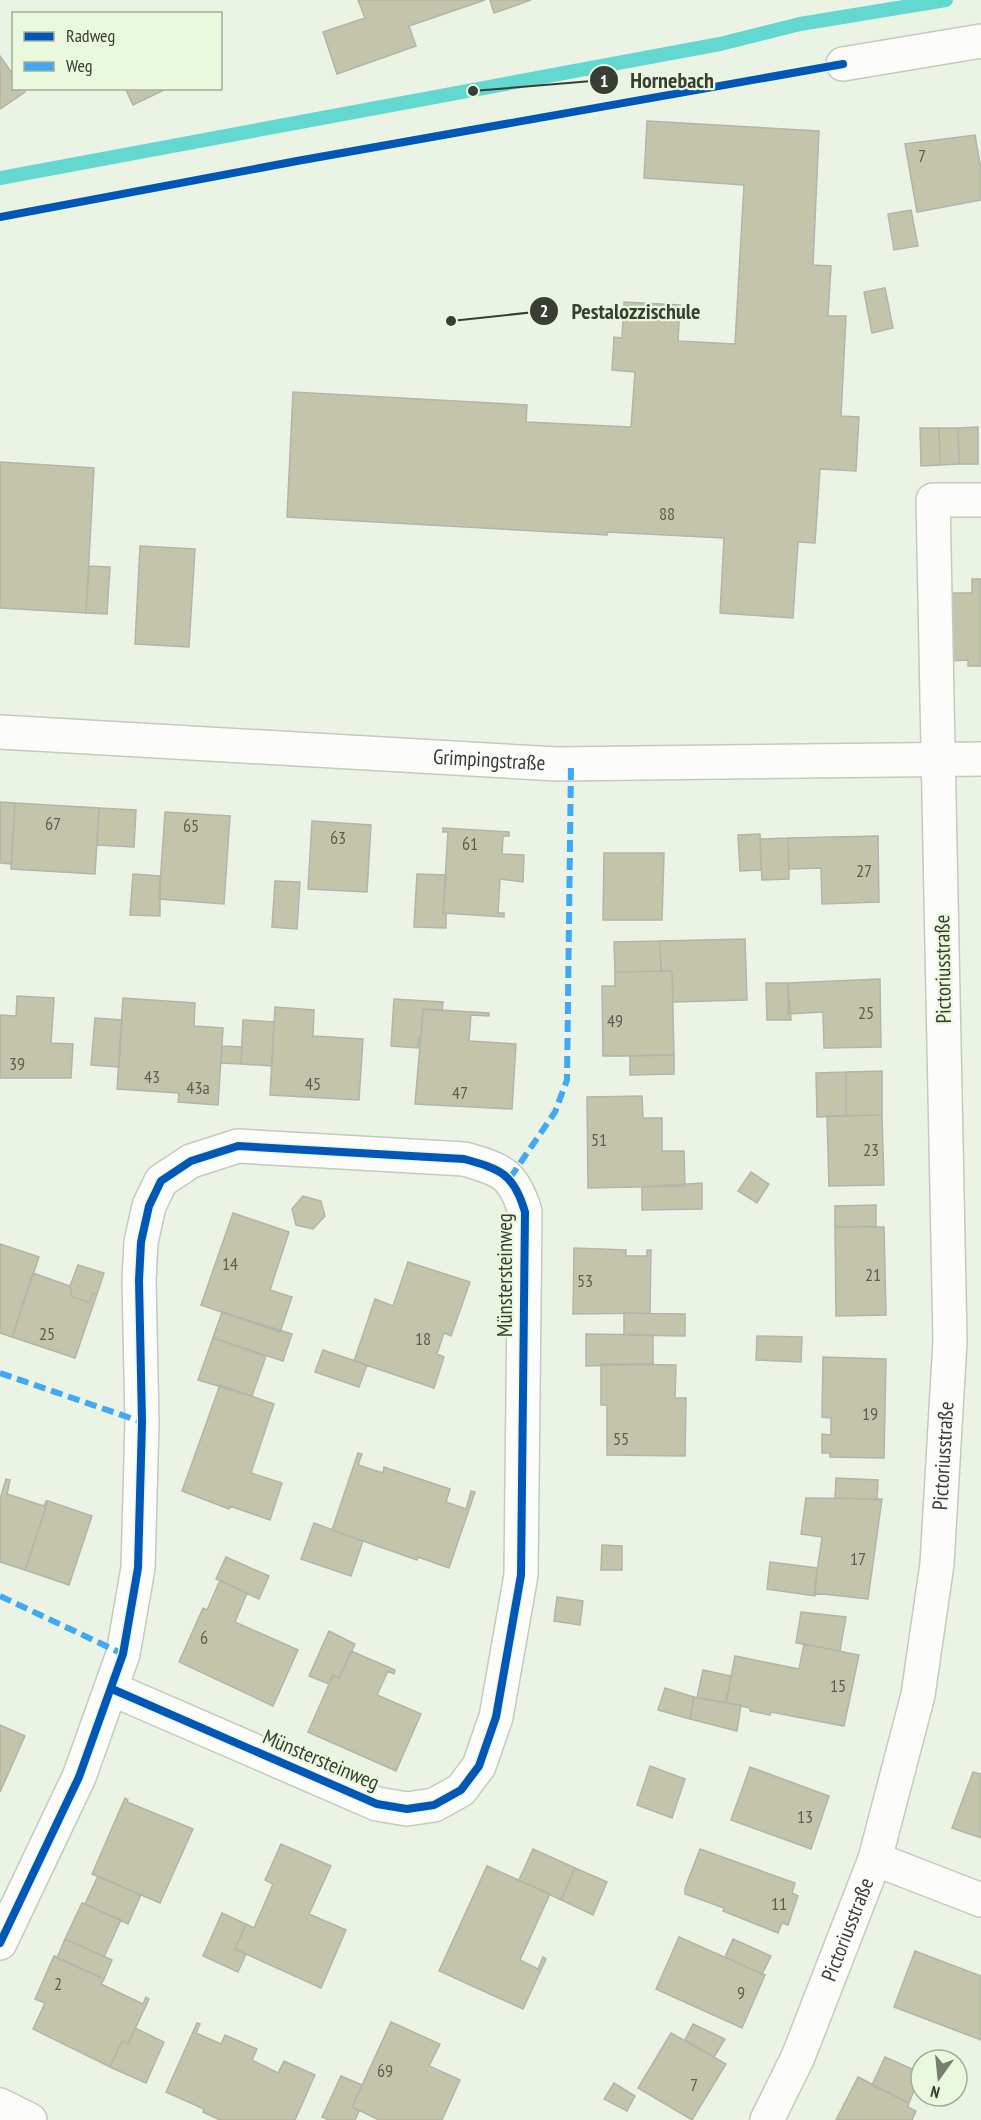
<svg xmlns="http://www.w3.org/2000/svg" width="981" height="2120" font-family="'PT Sans Narrow',sans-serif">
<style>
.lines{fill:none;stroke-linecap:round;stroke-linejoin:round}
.stream{stroke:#62d8d0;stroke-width:14}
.building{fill:#c3c4a9;stroke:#b2b5a9;stroke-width:1.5}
.minor-casing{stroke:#c4cabf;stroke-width:36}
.minor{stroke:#fcfdfb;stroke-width:33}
.quiet{stroke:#3fa9f5;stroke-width:6;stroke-dasharray:12 6;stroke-linecap:butt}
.cycleway-casing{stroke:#eaf9de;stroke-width:11}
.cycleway{stroke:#0057b8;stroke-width:8}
.labels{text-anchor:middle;stroke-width:4.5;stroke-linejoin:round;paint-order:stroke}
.number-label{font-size:18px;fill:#5b6050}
.street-label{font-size:21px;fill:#383e33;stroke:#eaf9de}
.leader{fill:none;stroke:#383e33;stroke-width:2}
.callout-dot{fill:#383e33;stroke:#eaf9de;stroke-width:2}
.mark-label{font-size:18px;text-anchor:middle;font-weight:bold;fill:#fff}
.callout-label{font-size:22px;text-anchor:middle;font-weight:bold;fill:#383e33;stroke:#eaf9de;stroke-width:4.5;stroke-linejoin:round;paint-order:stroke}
</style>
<rect width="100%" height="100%" fill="#ebf3e4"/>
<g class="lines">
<path class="stream" d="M 0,178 L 720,44 L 800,24 L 946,0"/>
</g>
<path class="building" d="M 358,0 L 485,0 L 409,26 L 416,46 L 337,74 L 323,32 L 365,18 Z
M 490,0 L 531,0 L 494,13 Z
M 0,56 L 14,76 L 14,88 L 22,88 L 25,92 L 0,109 Z
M 125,88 L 168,88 L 133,105 Z
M 647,121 L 819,131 L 813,265 L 831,266 L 828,316 L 846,316 L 841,416 L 859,417 L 856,471 L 820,469 L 815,543 L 798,542 L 793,618 L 720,613 L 724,538 L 607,532 L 607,535 L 287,517 L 293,392 L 527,405 L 526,422 L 631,427 L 635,372 L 612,370 L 614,337 L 622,338 L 624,302 L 680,305 L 678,341 L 735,344 L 744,185 L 644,178 Z
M 975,135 L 981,169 L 981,200 L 917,212 L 905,144 Z
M 911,210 L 918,246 L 894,250 L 888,214 Z
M 885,288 L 893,328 L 872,333 L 864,292 Z
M 978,427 L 978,464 L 959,464 L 958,428 Z
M 920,428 L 939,428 L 940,465 L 921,466 Z
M 939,428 L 958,428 L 959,464 L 940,465 Z
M 0,462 L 94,468 L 86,613 L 0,608 Z
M 140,546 L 195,549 L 189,647 L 135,644 Z
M 89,566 L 110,567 L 107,614 L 86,613 Z
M 972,579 L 981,579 L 981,666 L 968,666 L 968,660 L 950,661 L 949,593 L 972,593 Z
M 0,802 L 15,803 L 11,864 L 0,863 Z
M 15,803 L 99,808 L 95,874 L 11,869 Z
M 99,808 L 136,810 L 134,847 L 97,845 Z
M 165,812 L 230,816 L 224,904 L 159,899 Z
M 312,821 L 371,825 L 367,892 L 308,889 Z
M 443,828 L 509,832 L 509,836 L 503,836 L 502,854 L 524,855 L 523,882 L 500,879 L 498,913 L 504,913 L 504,917 L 443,913 L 448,832 L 443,832 Z
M 760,834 L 761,870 L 740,871 L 738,835 Z
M 878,836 L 879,902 L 822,904 L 821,868 L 789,869 L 788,838 Z
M 788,838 L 789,879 L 762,880 L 760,839 Z
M 604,853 L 664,853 L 662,920 L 603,920 Z
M 133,874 L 160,876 L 160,916 L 130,915 Z
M 417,874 L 446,875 L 443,913 L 446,914 L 446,928 L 414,927 Z
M 275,881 L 300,882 L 297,929 L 272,927 Z
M 745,939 L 747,1000 L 673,1002 L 672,971 L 661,971 L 660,941 Z
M 660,941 L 661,971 L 615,972 L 614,942 Z
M 672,971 L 674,1055 L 603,1056 L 602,986 L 615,986 L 615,972 Z
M 880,979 L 881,1047 L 824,1048 L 823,1012 L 788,1014 L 788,983 Z
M 766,983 L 788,983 L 791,1020 L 767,1020 Z
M 17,996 L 54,998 L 51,1043 L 73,1044 L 71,1078 L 0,1078 L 0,1015 L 16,1016 Z
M 123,998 L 195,1003 L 194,1026 L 223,1028 L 218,1105 L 178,1102 L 179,1093 L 117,1089 Z
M 394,999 L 443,1002 L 442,1011 L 423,1009 L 421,1038 L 419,1038 L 418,1048 L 391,1046 Z
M 275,1007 L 314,1010 L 313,1036 L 363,1039 L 359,1100 L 270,1095 Z
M 423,1009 L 489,1013 L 489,1016 L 471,1015 L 469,1041 L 516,1044 L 512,1109 L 415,1104 Z
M 95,1018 L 122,1020 L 119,1067 L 91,1065 Z
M 243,1020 L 274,1022 L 272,1066 L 241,1064 Z
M 222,1046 L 242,1047 L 241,1064 L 221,1063 Z
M 674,1055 L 674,1074 L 630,1075 L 630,1056 Z
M 882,1071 L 882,1115 L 846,1116 L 846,1072 Z
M 846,1072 L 846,1116 L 817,1117 L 816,1073 Z
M 642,1096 L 643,1118 L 662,1118 L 662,1151 L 684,1151 L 685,1186 L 588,1188 L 587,1097 Z
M 882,1115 L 884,1185 L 829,1186 L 827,1116 Z
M 751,1172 L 769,1184 L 757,1203 L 738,1191 Z
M 702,1183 L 702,1209 L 642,1210 L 642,1187 Z
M 303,1196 L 321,1201 L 325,1216 L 313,1229 L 296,1225 L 292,1209 Z
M 876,1205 L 876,1226 L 835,1227 L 835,1206 Z
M 233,1213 L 289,1232 L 270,1290 L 292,1297 L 280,1332 L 201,1305 Z
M 835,1227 L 884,1227 L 886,1315 L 836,1316 Z
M 0,1244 L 39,1257 L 12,1337 L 0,1333 Z
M 574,1248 L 626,1250 L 626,1256 L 647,1256 L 647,1250 L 651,1250 L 650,1313 L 573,1314 Z
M 408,1262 L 470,1282 L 451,1336 L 444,1333 L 437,1354 L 444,1357 L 434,1388 L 354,1361 L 375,1299 L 393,1306 Z
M 78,1265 L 104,1273 L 97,1294 L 93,1293 L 89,1302 L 72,1297 L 70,1286 Z
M 33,1273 L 70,1286 L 72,1297 L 89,1302 L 93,1293 L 97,1294 L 75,1358 L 12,1337 Z
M 222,1312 L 292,1334 L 283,1361 L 213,1338 Z
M 624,1313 L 685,1314 L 685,1336 L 624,1335 Z
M 586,1334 L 653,1335 L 653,1364 L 586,1366 Z
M 757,1336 L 802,1337 L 801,1362 L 756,1360 Z
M 213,1338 L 266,1356 L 252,1396 L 198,1380 Z
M 323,1350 L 367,1365 L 359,1387 L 315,1372 Z
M 823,1357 L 886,1359 L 884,1458 L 830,1457 L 830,1453 L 822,1453 L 822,1434 L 831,1435 L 831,1418 L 822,1417 Z
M 601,1364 L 676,1365 L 675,1398 L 686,1398 L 685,1456 L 607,1455 L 607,1405 L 601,1405 Z
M 220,1385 L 274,1404 L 251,1473 L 282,1483 L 270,1520 L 230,1506 L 229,1509 L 182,1491 Z
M 358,1453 L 362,1454 L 358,1465 L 383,1473 L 384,1467 L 450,1489 L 446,1502 L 466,1509 L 471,1491 L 475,1492 L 449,1568 L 418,1557 L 417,1560 L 332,1530 Z
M 836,1478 L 878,1480 L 877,1500 L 835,1498 Z
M 6,1479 L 10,1480 L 7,1494 L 44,1506 L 46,1501 L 48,1501 L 25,1570 L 0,1562 L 0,1499 Z
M 806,1498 L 882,1499 L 868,1599 L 814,1593 L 822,1537 L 801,1534 Z
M 48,1501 L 92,1516 L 69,1585 L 25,1570 Z
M 314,1523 L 363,1541 L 351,1576 L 301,1559 Z
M 602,1545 L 622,1546 L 622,1570 L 601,1570 Z
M 226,1557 L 269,1576 L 259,1599 L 216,1579 Z
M 770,1562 L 817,1568 L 815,1596 L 767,1589 Z
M 220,1580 L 247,1593 L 235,1622 L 298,1650 L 273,1706 L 179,1662 L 203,1608 L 207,1610 Z
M 557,1597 L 583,1601 L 580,1625 L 554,1621 Z
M 801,1612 L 846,1617 L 840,1651 L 796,1643 Z
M 329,1631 L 355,1644 L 339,1678 L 333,1675 L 329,1684 L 309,1676 Z
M 804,1644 L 859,1655 L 844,1726 L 771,1712 L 770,1715 L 750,1711 L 750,1708 L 726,1703 L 735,1656 L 799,1669 Z
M 351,1651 L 395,1670 L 394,1674 L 388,1671 L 377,1695 L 421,1714 L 396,1771 L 308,1732 L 333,1675 L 339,1678 Z
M 703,1670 L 731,1676 L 726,1703 L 697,1698 Z
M 665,1688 L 694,1697 L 690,1719 L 658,1710 Z
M 694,1697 L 741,1705 L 737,1731 L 690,1719 Z
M 0,1725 L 25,1736 L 0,1792 Z
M 650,1766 L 685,1779 L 672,1818 L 637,1805 Z
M 750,1767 L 829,1796 L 811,1849 L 731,1820 Z
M 973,1772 L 981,1774 L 981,1838 L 952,1828 Z
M 125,1798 L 128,1800 L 127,1802 L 193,1829 L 160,1903 L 92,1874 Z
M 281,1844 L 331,1866 L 309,1914 L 346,1930 L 321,1988 L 235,1949 L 246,1924 L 254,1928 L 273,1884 L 265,1880 Z
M 533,1849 L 575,1868 L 561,1900 L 519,1880 Z
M 700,1849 L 795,1883 L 792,1893 L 798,1896 L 788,1925 L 782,1923 L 778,1933 L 723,1911 L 724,1908 L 685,1894 L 685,1888 Z
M 487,1866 L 550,1894 L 520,1960 L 538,1969 L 543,1957 L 546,1959 L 523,2009 L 439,1971 Z
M 575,1868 L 607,1882 L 593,1915 L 561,1900 Z
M 98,1876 L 141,1895 L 128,1924 L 85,1904 Z
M 82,1903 L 121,1920 L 104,1957 L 65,1939 Z
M 222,1913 L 246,1924 L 235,1949 L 246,1954 L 238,1972 L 203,1956 Z
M 679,1937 L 765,1975 L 742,2028 L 656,1989 Z
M 65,1939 L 112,1960 L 104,1979 L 57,1958 Z
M 733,1939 L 771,1956 L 762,1974 L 725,1957 Z
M 915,1951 L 981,1976 L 981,2040 L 894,2007 Z
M 54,1956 L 104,1979 L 101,1984 L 143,2004 L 146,1997 L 149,1999 L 128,2044 L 122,2041 L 110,2067 L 33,2029 L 45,2003 L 35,1999 Z
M 391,2022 L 440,2044 L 429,2066 L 460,2080 L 442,2120 L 379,2120 L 352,2107 Z
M 197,2023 L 200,2024 L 196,2033 L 221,2044 L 225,2035 L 257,2049 L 252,2060 L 278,2073 L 284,2061 L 315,2075 L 295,2120 L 220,2120 L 203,2112 L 204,2109 L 166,2092 Z
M 693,2024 L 725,2039 L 714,2057 L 685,2040 Z
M 135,2028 L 164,2042 L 146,2083 L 110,2067 L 122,2041 L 128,2044 Z
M 671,2033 L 726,2064 L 692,2120 L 638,2088 Z
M 885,2057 L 921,2073 L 909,2103 L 872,2085 Z
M 341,2076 L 362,2085 L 352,2107 L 359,2111 L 355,2120 L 329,2120 L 322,2117 Z
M 858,2077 L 909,2103 L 908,2107 L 916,2111 L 912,2120 L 836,2120 Z
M 614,2083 L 635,2096 L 627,2111 L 604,2099 Z"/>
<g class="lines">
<g class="minor-casing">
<g id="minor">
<path d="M 843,64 L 981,41"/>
<path id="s1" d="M 0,732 L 557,764 L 981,759"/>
<path d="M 875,1859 L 981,1900"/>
<path d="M 0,1943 L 79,1777 L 123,1654 L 138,1568 L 142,1422 L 139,1280 L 141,1242 L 149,1206 L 161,1181 L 191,1161 L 238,1146 L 464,1159 C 501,1169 514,1174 525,1212 L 521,1575 L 496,1717 L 479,1766 L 461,1790 L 434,1805 L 407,1809 L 377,1804 L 112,1689"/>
<path d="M 0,2105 L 30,2120"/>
<path id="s2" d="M 767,2120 L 798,2057 L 875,1859 L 918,1695 L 937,1564 L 950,1341 L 933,500 L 981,500"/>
</g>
</g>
<use href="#minor" class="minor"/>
<path class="quiet" d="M 510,1178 L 555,1112 L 567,1080 L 571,764
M 0,1373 L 142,1422
M 0,1596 L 123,1654"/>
<g class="cycleway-casing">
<path id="cycleway" d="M 0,217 L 297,161 L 843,64
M 0,1943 L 79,1777 L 123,1654 L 138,1568 L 142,1422 L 139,1280 L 141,1242 L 149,1206 L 161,1181 L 191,1161 L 238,1146 L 464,1159 C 501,1169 514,1174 525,1212 L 521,1575 L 496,1717 L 479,1766 L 461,1790 L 434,1805 L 407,1809 L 377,1804 L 112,1689"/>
</g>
<use href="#cycleway" class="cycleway"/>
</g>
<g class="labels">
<g class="number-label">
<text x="922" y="162">7</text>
<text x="667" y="520">88</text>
<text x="53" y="830">67</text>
<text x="191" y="832">65</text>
<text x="338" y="844">63</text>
<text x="470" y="850">61</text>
<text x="864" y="877">27</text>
<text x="866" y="1019">25</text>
<text x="615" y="1027">49</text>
<text x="17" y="1070">39</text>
<text x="152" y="1083">43</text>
<text x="313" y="1090">45</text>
<text x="198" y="1094">43a</text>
<text x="460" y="1099">47</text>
<text x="599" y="1146">51</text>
<text x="871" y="1156">23</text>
<text x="230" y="1270">14</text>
<text x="873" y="1281">21</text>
<text x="585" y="1287">53</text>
<text x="47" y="1340">25</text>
<text x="423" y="1345">18</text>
<text x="870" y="1420">19</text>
<text x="621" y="1445">55</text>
<text x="858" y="1565">17</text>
<text x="204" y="1644">6</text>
<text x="838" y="1692">15</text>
<text x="805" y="1823">13</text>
<text x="779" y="1910">11</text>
<text x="58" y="1990">2</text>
<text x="741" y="1999">9</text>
<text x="385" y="2077">69</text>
<text x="694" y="2091">7</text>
</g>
<g class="street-label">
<text dy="7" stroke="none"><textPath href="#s1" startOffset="490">Grimpingstraße</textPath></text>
<text transform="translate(943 969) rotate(-91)" y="7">Pictoriusstraße</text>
<text transform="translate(505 1275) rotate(-90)" y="7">Münstersteinweg</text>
<text dy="7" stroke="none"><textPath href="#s2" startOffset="693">Pictoriusstraße</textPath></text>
<text transform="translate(321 1760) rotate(23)" y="7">Münstersteinweg</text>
<text dy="7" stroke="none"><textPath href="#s2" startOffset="207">Pictoriusstraße</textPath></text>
</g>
</g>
<path class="leader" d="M473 91L604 80M451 321L544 311"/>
<g class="callout-dot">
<circle cx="473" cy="91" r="6"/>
<circle cx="451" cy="321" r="6"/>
<circle cx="604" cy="80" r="15"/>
<circle cx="544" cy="311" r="15"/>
</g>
<g class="mark-label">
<text x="604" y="87">1</text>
<text x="544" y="317">2</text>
</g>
<g class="callout-label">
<text x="672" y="88">Hornebach</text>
<text x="636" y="319">Pestalozzischule</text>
</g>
<rect x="12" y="12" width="210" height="78" fill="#eaf9de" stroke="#a3ae9a" stroke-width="1.5"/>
<rect x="24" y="32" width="30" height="9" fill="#0057b8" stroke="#a3ae9a" stroke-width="1.5"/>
<text x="66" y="42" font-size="18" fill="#383e33">Radweg</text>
<rect x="24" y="62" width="30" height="9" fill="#3fa9f5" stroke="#a3ae9a" stroke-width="1.5"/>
<text x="66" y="72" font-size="18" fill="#383e33">Weg</text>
<g transform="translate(939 2078) rotate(195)"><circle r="28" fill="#eaf9de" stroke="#a3ae9a" stroke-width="1.5"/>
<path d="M0-4.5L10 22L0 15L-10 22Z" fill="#777d71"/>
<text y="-9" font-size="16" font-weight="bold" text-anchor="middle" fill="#383e33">N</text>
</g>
</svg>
